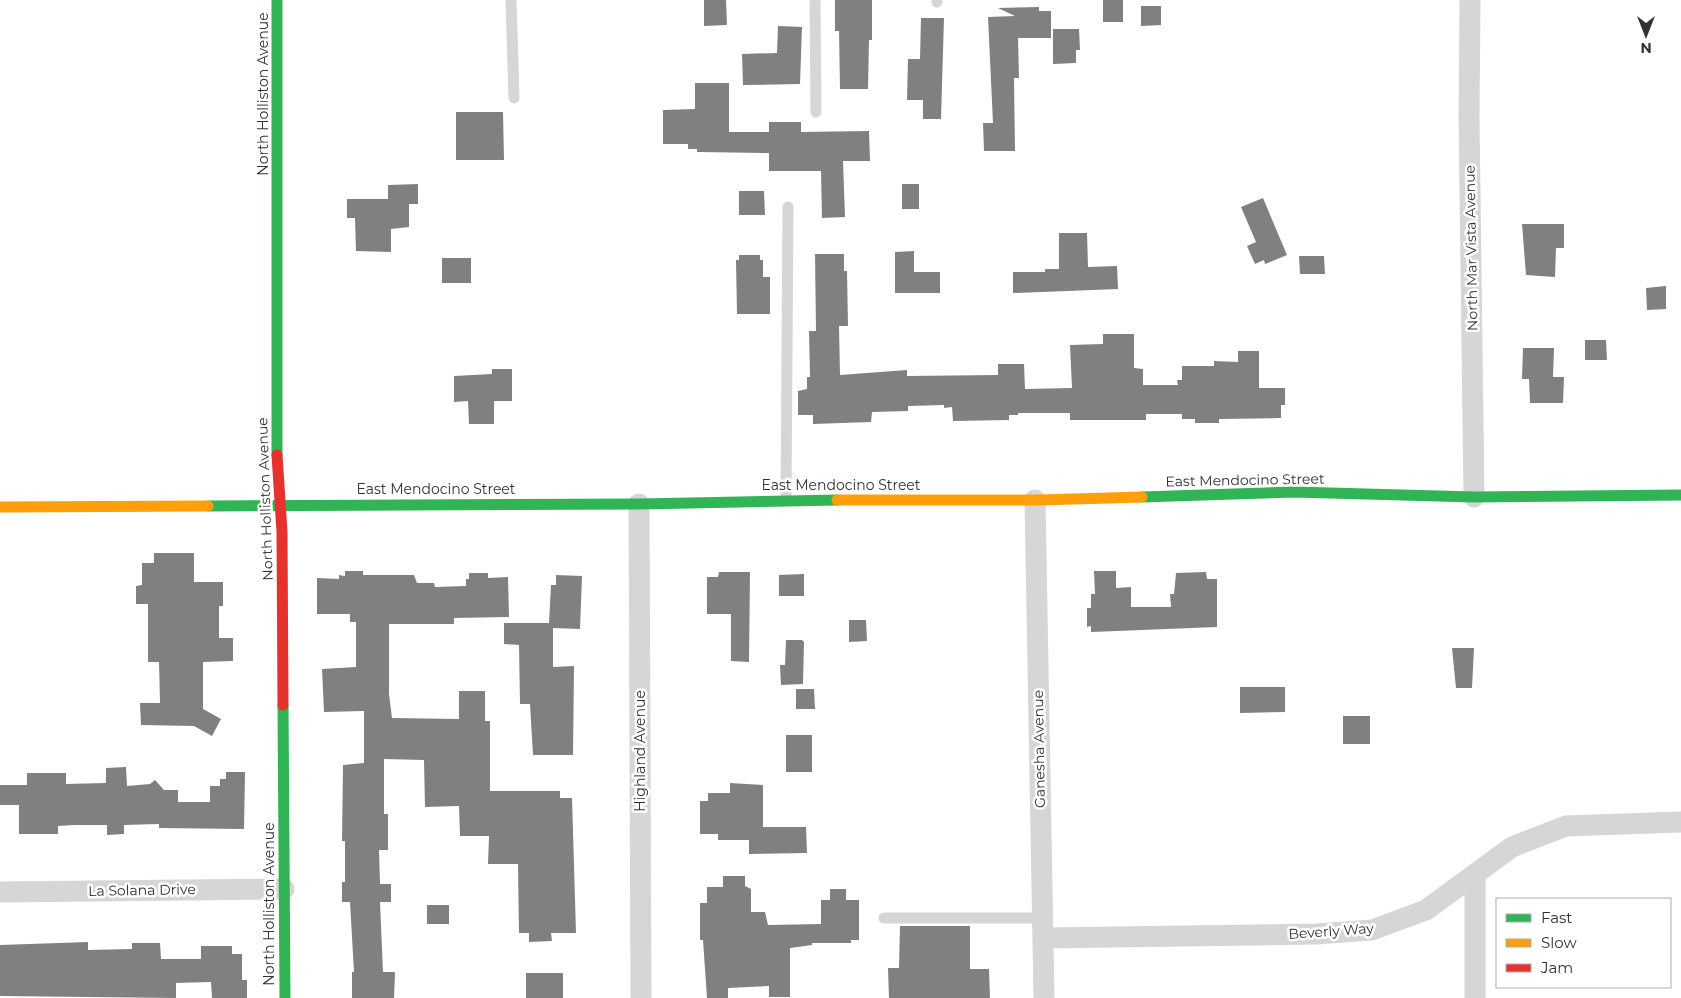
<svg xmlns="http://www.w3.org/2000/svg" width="1681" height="998" font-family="Montserrat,sans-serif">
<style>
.building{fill:#808080}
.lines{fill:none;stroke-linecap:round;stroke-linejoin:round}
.lane{stroke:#d6d6d6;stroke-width:11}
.street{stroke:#d6d6d6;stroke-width:21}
.fast{stroke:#30b455;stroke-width:11}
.slow{stroke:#ff9f0a;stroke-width:11}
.jam{stroke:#e5322d;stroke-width:11}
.labels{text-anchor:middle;stroke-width:5;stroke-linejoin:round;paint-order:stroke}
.street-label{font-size:14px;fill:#323232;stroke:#fff}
</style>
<rect width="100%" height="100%" fill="#fff"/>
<path class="building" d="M 704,0 L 726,0 L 727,25 L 704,26 Z
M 835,0 L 872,0 L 872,40 L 869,40 L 868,89 L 840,89 L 839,31 L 835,31 Z
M 1103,0 L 1123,0 L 1123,22 L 1103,22 Z
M 1141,6 L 1161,6 L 1161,25 L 1141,26 Z
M 1039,7 L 1039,11 L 1051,11 L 1051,38 L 1018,38 L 1019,78 L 1014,78 L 1015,151 L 984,151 L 983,123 L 993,123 L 988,17 L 1015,16 L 998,8 Z
M 921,18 L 944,18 L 941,119 L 923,119 L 923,100 L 907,100 L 908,59 L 920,59 Z
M 778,26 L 802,27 L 800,84 L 743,85 L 742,54 L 777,53 Z
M 1053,29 L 1079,29 L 1080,50 L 1076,50 L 1076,63 L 1053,64 Z
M 695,83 L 729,83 L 729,132 L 769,132 L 769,122 L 801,122 L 801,132 L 869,131 L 870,161 L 843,161 L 845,217 L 822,218 L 821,171 L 769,171 L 769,153 L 697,152 L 697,149 L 688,149 L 688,144 L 663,144 L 663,110 L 695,109 Z
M 456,112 L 503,112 L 504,160 L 456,160 Z
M 418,184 L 418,204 L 409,204 L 409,227 L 391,229 L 391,252 L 356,251 L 355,218 L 347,218 L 347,199 L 388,199 L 388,185 Z
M 902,184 L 919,184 L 919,209 L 902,209 Z
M 739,191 L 764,191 L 765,215 L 739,215 Z
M 1263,198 L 1287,255 L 1265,264 L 1264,260 L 1255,264 L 1247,246 L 1256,242 L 1241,207 Z
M 1522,224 L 1564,224 L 1564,248 L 1556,248 L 1555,277 L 1526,275 Z
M 1059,233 L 1087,233 L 1088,267 L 1117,266 L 1118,289 L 1013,293 L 1013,272 L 1045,272 L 1045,269 L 1059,269 Z
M 914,251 L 914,272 L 940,272 L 940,293 L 895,293 L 895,252 Z
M 815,254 L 844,254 L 844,271 L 847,271 L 848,326 L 839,326 L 840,375 L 907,370 L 907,376 L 998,375 L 998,364 L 1024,364 L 1025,389 L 1072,388 L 1070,345 L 1103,344 L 1103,334 L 1134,334 L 1134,368 L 1143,369 L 1143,385 L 1178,385 L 1177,380 L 1182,380 L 1182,366 L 1214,366 L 1214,361 L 1238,362 L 1238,351 L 1259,351 L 1259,388 L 1285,388 L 1285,405 L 1281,405 L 1281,418 L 1219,419 L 1219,423 L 1195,423 L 1195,419 L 1182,419 L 1182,414 L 1146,414 L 1146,420 L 1070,420 L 1070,413 L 1018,413 L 1018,415 L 1009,415 L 1009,420 L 953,421 L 952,407 L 944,408 L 944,405 L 908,406 L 908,411 L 872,412 L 871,422 L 813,424 L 813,415 L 798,415 L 798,391 L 807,389 L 807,377 L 810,377 L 809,331 L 816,331 Z
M 739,255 L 760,255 L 760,260 L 763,260 L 763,277 L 770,277 L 770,314 L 737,314 L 736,260 L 739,260 Z
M 1299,256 L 1324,256 L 1325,274 L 1300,274 Z
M 442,258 L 471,258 L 471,283 L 442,283 Z
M 1666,286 L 1666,309 L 1647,310 L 1646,288 Z
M 1585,340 L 1606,340 L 1607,360 L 1585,360 Z
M 1523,348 L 1554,348 L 1553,377 L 1564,377 L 1563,403 L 1530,403 L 1529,379 L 1522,379 Z
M 492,369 L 512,369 L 512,401 L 494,401 L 494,424 L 469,424 L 468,401 L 454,402 L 454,376 L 492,374 Z
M 154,553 L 194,553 L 194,582 L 223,582 L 223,606 L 219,606 L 219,638 L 233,638 L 233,661 L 203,662 L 203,709 L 221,719 L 212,736 L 194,726 L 141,725 L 140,703 L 160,703 L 159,662 L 148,662 L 148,604 L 136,604 L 136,586 L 142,585 L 142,563 L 154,563 Z
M 345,571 L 363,571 L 363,575 L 414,575 L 417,583 L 434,583 L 435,587 L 466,586 L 466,579 L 469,579 L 469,573 L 488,573 L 488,578 L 508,577 L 509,617 L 454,618 L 454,624 L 389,624 L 389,694 L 392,718 L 459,719 L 459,691 L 485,691 L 485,721 L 490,721 L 490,791 L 560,791 L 560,798 L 572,798 L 576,933 L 551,933 L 552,941 L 529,942 L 529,933 L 519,933 L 518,864 L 488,864 L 489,836 L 460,836 L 459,806 L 425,807 L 424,760 L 384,759 L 384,814 L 388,814 L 388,850 L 379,850 L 380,884 L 391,884 L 391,902 L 380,902 L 383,972 L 395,972 L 394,998 L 352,998 L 352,972 L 354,972 L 350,902 L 342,902 L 342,882 L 345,882 L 345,841 L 342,841 L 343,765 L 364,763 L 364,711 L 324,712 L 322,669 L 356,667 L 356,622 L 350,622 L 350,614 L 317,614 L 317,578 L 339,579 L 339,575 L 345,576 Z
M 1094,571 L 1116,571 L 1116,588 L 1131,587 L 1131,607 L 1171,607 L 1170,594 L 1174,594 L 1176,573 L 1206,572 L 1207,579 L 1217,579 L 1217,627 L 1091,632 L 1091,626 L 1087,627 L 1087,608 L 1091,608 L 1091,594 L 1095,594 Z
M 719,572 L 750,572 L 749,662 L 731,661 L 731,614 L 707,614 L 707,577 L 718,577 Z
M 804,574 L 804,596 L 779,596 L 779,575 Z
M 556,575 L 582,576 L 580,629 L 553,628 L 553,667 L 574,666 L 573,755 L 533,755 L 530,704 L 520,704 L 519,645 L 504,644 L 504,623 L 549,623 L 551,585 L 556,585 Z
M 849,620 L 866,620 L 867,641 L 849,642 Z
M 786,640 L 802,640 L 804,642 L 803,684 L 781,685 L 780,665 L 785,665 Z
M 1452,648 L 1474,648 L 1472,688 L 1456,688 Z
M 1240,687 L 1285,687 L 1285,712 L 1240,713 Z
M 796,689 L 814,689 L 815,709 L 796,709 Z
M 1343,716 L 1370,716 L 1370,744 L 1343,744 Z
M 786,735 L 812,735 L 812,772 L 786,772 Z
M 126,767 L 127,786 L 150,784 L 155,780 L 164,790 L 178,790 L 178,802 L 210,802 L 210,786 L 220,786 L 220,779 L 226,779 L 226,772 L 245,772 L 244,829 L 159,828 L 159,824 L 124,825 L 124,834 L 107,835 L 107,825 L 74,825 L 58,826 L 58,834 L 19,834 L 19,805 L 0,805 L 0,785 L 27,785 L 27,773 L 66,773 L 66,784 L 106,783 L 106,768 Z
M 730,783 L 763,785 L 763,827 L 806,827 L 807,853 L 749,854 L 749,840 L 718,840 L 718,834 L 700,834 L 700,801 L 708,801 L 708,793 L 730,793 Z
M 723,876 L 745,876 L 745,886 L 751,889 L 751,912 L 765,912 L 768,925 L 821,924 L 821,900 L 830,900 L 830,889 L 846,889 L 846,900 L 859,900 L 859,940 L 851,940 L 851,943 L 812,943 L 812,945 L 790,948 L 790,997 L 769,997 L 769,986 L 728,988 L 728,998 L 707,998 L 703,940 L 700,940 L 700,903 L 707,903 L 707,887 L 723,887 Z
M 427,905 L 449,905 L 449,924 L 427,924 Z
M 900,926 L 970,926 L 970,969 L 989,969 L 990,998 L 889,998 L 888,968 L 899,968 Z
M 88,942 L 88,950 L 132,949 L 132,943 L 160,943 L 161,959 L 201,959 L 201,946 L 232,946 L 232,954 L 242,954 L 242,980 L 247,980 L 247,998 L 212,998 L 211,982 L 176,983 L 176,998 L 0,996 L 0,945 Z
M 526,973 L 563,973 L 563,998 L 526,998 Z"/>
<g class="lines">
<path class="lane" d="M 511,0 L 514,98
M 815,0 L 816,112
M 937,0 L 937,2
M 786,500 L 788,207
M 884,918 L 1042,918"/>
<path class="street" d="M 1470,0 L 1469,117 L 1474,497
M 1035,500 L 1044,998
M 639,504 L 641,998
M 1475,876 L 1475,998
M 0,892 L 284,889
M 1044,938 L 1316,934 L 1372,930 L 1426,910 L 1512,847 L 1566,826 L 1681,822"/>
<path class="fast" d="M 277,0 L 277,455
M 1142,497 L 1294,492 L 1474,497 L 1681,495
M 208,506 L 639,504 L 837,500
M 283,705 L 285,998"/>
<path class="slow" d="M 837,500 L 1039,500 L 1142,497
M 0,507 L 208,506"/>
<path class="jam" d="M 277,455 L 282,532 L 283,705"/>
</g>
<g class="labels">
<g class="street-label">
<text transform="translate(263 94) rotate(-90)" y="5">North Holliston Avenue</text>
<text transform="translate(1471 248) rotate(-91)" y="5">North Mar Vista Avenue</text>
<text transform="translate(1245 480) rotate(-1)" y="5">East Mendocino Street</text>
<text x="841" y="490">East Mendocino Street</text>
<text x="436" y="494">East Mendocino Street</text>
<text transform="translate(265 499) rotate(-92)" y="5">North Holliston Avenue</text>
<text transform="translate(1039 749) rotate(-91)" y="5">Ganesha Avenue</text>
<text transform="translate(640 751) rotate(-90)" y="5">Highland Avenue</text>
<text transform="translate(142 890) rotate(-1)" y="5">La Solana Drive</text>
<text transform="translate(269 904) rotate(-90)" y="5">North Holliston Avenue</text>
<text transform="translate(1331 931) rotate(-4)" y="5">Beverly Way</text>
</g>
</g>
<rect x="1496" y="898" width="175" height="90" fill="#ffffff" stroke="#adadad"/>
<rect x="1506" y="914" width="25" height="8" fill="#30b455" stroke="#adadad"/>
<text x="1541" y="923" font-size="15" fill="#323232">Fast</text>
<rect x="1506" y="939" width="25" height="8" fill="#ff9f0a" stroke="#adadad"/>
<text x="1541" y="948" font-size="15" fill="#323232">Slow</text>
<rect x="1506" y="964" width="25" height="8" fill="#e5322d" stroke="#adadad"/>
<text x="1541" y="973" font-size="15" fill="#323232">Jam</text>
<g transform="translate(1646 35) rotate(180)" stroke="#ffffff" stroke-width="4" paint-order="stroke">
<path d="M0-4L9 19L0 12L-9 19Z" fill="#323232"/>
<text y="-8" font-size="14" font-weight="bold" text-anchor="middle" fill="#323232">N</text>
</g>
</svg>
